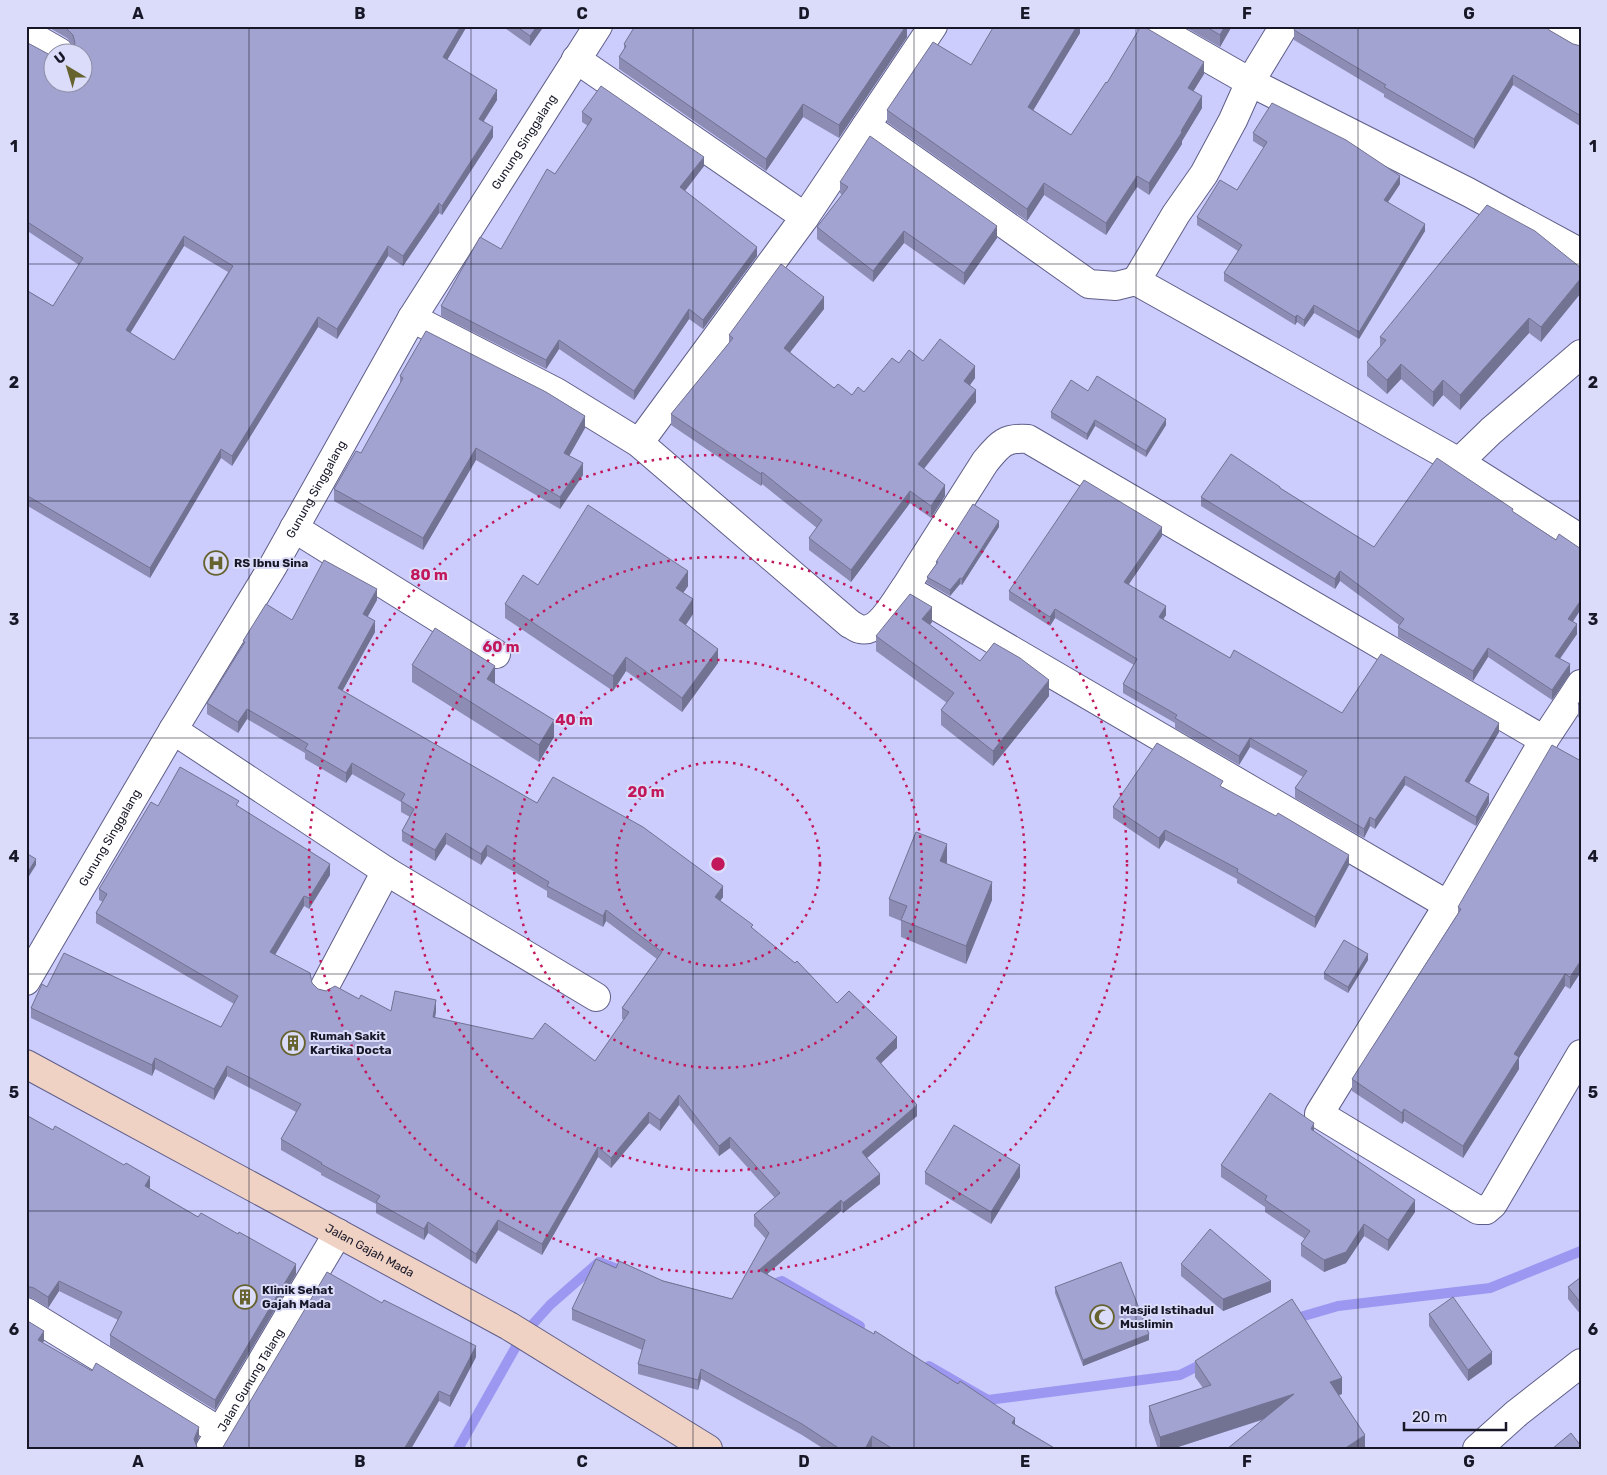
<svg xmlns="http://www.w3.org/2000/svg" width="1607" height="1475" font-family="Rubik,sans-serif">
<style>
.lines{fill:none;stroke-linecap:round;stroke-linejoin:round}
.stream{stroke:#9c98f2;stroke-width:10}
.minor-casing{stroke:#5f5e88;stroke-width:30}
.secondary-casing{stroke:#5f5e88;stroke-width:30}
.minor{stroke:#fff;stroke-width:28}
.secondary{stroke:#f0d2c4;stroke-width:28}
.wall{fill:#8c8cb5;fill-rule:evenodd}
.shaded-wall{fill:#727293}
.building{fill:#a3a3d2;stroke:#727293;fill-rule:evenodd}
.grid{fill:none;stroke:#171728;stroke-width:1;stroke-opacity:0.55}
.ring{fill:none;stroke:#c2185b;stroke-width:2.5;stroke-dasharray:2.5 5}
.labels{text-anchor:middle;stroke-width:4;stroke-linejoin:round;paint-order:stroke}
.street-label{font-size:12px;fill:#171728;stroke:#dbdcf9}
.poi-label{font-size:12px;font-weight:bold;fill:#171728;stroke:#dbdcf9;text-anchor:start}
.centre{fill:#c2185b;stroke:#dbdcf9;stroke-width:2.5}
.ring-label{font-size:15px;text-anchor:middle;font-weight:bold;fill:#c2185b;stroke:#dbdcf9;stroke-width:4;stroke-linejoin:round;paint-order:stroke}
.neatline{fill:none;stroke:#171728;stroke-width:2}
.grid-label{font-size:16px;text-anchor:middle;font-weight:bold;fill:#171728}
</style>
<rect width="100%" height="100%" fill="#cccdfd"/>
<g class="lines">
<path class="stream" d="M 768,1286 L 782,1281 L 860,1326
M 1290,1320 L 1338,1306 L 1490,1288 L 1581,1251
M 929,1366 L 988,1400 L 1180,1375 L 1206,1362
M 458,1449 L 522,1336 L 550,1305 L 599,1262 L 627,1273"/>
<g class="minor-casing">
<g id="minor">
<path d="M 1152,26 L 1250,82 L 1233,120 L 1204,174 L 1176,214 L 1136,281 L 1459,462 L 1581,539"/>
<path d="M 1284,26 L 1250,82 L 1468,192 L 1581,253"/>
<path d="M 1557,26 L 1581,40"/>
<path d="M 26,33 L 59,52"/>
<path d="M 576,59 L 805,217"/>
<path d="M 866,126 L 933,26"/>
<path d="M 412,318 L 556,392 L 639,443 L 850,624 C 853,625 857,629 860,629 C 879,634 896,600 905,588 L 1448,905"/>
<path d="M 639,443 L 805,217 L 866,126 L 1089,284 L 1116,286 L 1136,281"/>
<path d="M 1459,462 L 1491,431 L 1581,354"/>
<path d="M 294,528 L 496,654"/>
<path d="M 905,588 L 985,462 C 999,445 1004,437 1028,439 L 1544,740"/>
<path d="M 1581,684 L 1544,740 L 1448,905 L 1319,1114 L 1478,1210 L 1486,1210 L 1493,1204 L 1581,1054"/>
<path d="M 173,730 L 386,871 L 596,997"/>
<path id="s1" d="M 26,981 L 173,730 L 273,566 L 412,318 L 598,26"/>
<path d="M 325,986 L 386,871"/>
<path d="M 26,1312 L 219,1431"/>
<path id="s2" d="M 210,1449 L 338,1233"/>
<path d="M 1477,1449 L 1517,1413 L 1581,1363"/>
</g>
</g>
<g class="secondary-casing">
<g id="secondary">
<path id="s3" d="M 26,1064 L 509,1326 L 708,1449"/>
</g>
</g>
<use href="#minor" class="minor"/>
<use href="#secondary" class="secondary"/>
</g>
<path class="wall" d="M 46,26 L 467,26 L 447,60 L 497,100 L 484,121 L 493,137 L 442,215 L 439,213 L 403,266 L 388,256 L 337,339 L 318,327 L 232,466 L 221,458 L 150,578 L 26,505 L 26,290 L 53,306 L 79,265 L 26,230 L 26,42 L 52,82 L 72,51 L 73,47 L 73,45 L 67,38 ZM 184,246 L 228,272 L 174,360 L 130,333 Z
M 502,26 L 544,26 L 530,46 Z
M 907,26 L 907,37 L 839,138 L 803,117 L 766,171 L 619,69 L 619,57 L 624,49 L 624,44 Z
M 1077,26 L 1080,26 L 1080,33 L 1033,110 L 1071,135 L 1107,83 L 1204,74 L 1193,91 L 1202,108 L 1182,141 L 1182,144 L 1149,195 L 1137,187 L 1106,235 L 1044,195 L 1027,221 L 887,122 L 887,110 Z
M 1183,26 L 1232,26 L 1220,47 Z
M 1294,30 L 1549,30 L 1573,44 L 1581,46 L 1581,135 L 1580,135 L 1580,126 L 1513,85 L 1474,149 L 1384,97 L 1384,94 L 1294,40 Z
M 582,112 L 704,166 L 685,191 L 757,256 L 703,329 L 689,319 L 634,400 L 559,349 L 546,369 L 441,316 L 441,306 L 501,249 L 555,174 L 588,126 L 582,122 Z
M 1253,133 L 1400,184 L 1388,202 L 1425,231 L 1359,339 L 1314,313 L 1304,327 L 1297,322 L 1295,325 L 1224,281 L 1224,273 L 1238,251 L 1197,225 L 1197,217 L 1237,190 L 1264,148 L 1253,141 Z
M 840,182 L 997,238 L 964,285 L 904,243 L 873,282 L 817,239 L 817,227 L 842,195 L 840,193 Z
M 1581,268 L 1541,342 L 1529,333 L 1460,410 L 1443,395 L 1433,407 L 1401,379 L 1387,394 L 1367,376 L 1367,362 L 1380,347 L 1380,337 Z
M 824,309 L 790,352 L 834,388 L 852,395 L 864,392 L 899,363 L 923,361 L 975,378 L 970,385 L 976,402 L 924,469 L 945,496 L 931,518 L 910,503 L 851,582 L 809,550 L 809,538 L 817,528 L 762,484 L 761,486 L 671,425 L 671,414 L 729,343 L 729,335 Z
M 400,376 L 585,428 L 569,456 L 583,475 L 560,509 L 476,460 L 423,550 L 334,501 L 334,489 L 361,453 L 400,383 Z
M 1088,391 L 1166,425 L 1146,457 L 1095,426 L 1087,440 L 1051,418 L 1051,412 Z
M 1280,488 L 1374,547 L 1513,512 L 1556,540 L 1581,549 L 1581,609 L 1573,622 L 1577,634 L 1560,659 L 1570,674 L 1552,700 L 1488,657 L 1473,681 L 1398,637 L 1398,627 L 1399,625 L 1340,581 L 1335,589 L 1201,506 L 1201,497 Z
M 999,527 L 962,585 L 960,584 L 950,596 L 927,583 L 927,577 L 936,564 L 936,562 Z
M 1162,536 L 1129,584 L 1166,615 L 1163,619 L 1230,658 L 1342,713 L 1499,732 L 1469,783 L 1489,803 L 1476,826 L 1405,785 L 1375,829 L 1370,826 L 1364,838 L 1295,798 L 1295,788 L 1303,777 L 1250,747 L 1239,765 L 1175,728 L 1175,723 L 1123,693 L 1123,684 L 1134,665 L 1055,618 L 1050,626 L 1009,600 L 1009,591 Z
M 538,585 L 688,586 L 683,593 L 693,614 L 686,625 L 718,663 L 682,712 L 626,671 L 613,691 L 505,618 L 505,604 Z
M 377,600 L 367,617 L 375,632 L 342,691 L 537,803 L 723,897 L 720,901 L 837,1003 L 897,1048 L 881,1063 L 917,1116 L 867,1158 L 880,1184 L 843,1213 L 841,1211 L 767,1274 L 1056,1449 L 876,1449 L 872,1447 L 871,1449 L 824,1449 L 802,1435 L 701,1379 L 698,1390 L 638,1374 L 638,1364 L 642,1350 L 572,1320 L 572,1309 L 616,1268 L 732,1299 L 766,1239 L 754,1226 L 754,1215 L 775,1198 L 730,1148 L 719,1156 L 679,1105 L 660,1131 L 649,1123 L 611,1168 L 598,1157 L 542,1255 L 498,1230 L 476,1264 L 428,1233 L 424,1240 L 376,1213 L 376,1204 L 321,1175 L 321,1173 L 281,1150 L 281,1139 L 296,1112 L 227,1076 L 214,1100 L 155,1069 L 152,1076 L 31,1018 L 31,1008 L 47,987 L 221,1027 L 234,1004 L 96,923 L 96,913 L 103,902 L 99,900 L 99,889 L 158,806 L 239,807 L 330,875 L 309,909 L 304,906 L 275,955 L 312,983 L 318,989 L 359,999 L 391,1011 L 436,1011 L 435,1018 L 595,1061 L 624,1020 L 622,1019 L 622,1008 L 657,959 L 606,921 L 603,927 L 547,897 L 547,891 L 487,856 L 481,865 L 446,844 L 435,861 L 402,841 L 402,831 L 410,817 L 401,812 L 401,802 L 352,774 L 346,783 L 305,759 L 305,753 L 247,719 L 238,733 L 207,714 L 207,703 L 243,646 L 243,641 L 292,620 Z
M 932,622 L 930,625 L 980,661 L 1049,696 L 993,766 L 941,725 L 941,710 L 947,703 L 876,651 L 876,636 Z
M 412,665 L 554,737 L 539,762 L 412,682 Z
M 1581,699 L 1581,719 L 1578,717 L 1578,704 Z
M 1581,761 L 1570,989 L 1565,986 L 1519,1058 L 1519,1069 L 1463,1158 L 1404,1121 L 1402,1124 L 1352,1091 L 1352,1079 L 1458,913 L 1458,907 Z
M 1223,787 L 1349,865 L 1315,928 L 1237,883 L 1237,879 L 1165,840 L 1159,849 L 1113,818 L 1113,807 Z
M 947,862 L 946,864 L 992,900 L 966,964 L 901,937 L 901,921 L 889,916 L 889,899 Z
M 1368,960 L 1348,993 L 1324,979 L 1324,973 Z
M 26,1115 L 150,1187 L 149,1188 L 296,1274 L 215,1410 L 110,1346 L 110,1335 L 118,1320 L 59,1291 L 48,1308 L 34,1299 L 26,1297 Z
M 1314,1132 L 1415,1212 L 1388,1251 L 1364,1236 L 1346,1263 L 1324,1272 L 1301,1256 L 1301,1244 L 1305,1239 L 1265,1212 L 1265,1207 L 1221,1177 L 1221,1165 Z
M 925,1172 L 1020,1177 L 991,1224 L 925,1184 Z
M 1181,1264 L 1271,1292 L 1223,1311 L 1181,1276 Z
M 1581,1277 L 1581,1315 L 1568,1299 L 1568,1287 Z
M 1055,1287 L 1149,1340 L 1083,1366 L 1055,1293 Z
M 1429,1314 L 1492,1364 L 1468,1381 L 1429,1326 Z
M 476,1357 L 450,1407 L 439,1401 L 221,1449 Z
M 1195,1361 L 1342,1394 L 1339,1395 L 1365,1449 L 1262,1420 L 1172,1449 L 1158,1449 L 1149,1422 L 1149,1406 L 1203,1388 L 1195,1377 Z"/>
<path class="shaded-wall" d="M 461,26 L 467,26 L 443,67 L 443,57 Z
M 537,26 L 544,26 L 530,46 L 530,36 Z
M 906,26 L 907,26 L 907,37 L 839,138 L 839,125 Z
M 1077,26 L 1080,26 L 1080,33 L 1028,119 L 1028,107 Z
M 1225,26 L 1232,26 L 1220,47 L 1220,35 Z
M 1204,62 L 1204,74 L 1188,100 L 1188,88 Z
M 1513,75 L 1513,85 L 1474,149 L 1474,139 Z
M 497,90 L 497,100 L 479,128 L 479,119 Z
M 1202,96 L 1202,108 L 1182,141 L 1182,144 L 1149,195 L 1149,183 Z
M 803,104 L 803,117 L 766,171 L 766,159 Z
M 493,127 L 493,137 L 442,215 L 442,206 Z
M 704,157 L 704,166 L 680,197 L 680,187 Z
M 1137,176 L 1137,187 L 1106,235 L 1106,223 Z
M 1400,176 L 1400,184 L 1384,208 L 1384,200 Z
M 1044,183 L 1044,195 L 1027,221 L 1027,209 Z
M 439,203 L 439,213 L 403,266 L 403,256 Z
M 1425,224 L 1425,231 L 1359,339 L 1359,332 Z
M 997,226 L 997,238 L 964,285 L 964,273 Z
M 904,231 L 904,243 L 873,282 L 873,271 Z
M 184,236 L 184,246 L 126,340 L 126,330 Z
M 388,246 L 388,256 L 337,339 L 337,329 Z
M 757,247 L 757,256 L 703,329 L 703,320 Z
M 1581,278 L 1581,293 L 1541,342 L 1541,327 Z
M 824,297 L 824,309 L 784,360 L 784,348 Z
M 1314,305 L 1314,313 L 1304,327 L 1304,320 Z
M 689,309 L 689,319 L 634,400 L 634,391 Z
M 1297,315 L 1297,322 L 1295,325 L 1295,317 Z
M 318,317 L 318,327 L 232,466 L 232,456 Z
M 1529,318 L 1529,333 L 1460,410 L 1460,395 Z
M 559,340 L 559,349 L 546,369 L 546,360 Z
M 1401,364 L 1401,379 L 1387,394 L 1387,380 Z
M 975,366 L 975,378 L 964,393 L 964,381 Z
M 1443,380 L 1443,395 L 1433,407 L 1433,392 Z
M 976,390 L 976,402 L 918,476 L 918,464 Z
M 585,416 L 585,428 L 564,465 L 564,453 Z
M 1166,419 L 1166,425 L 1146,457 L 1146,451 Z
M 1095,420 L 1095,426 L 1087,440 L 1087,434 Z
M 476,448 L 476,460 L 423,550 L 423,538 Z
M 221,449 L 221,458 L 150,578 L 150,568 Z
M 583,463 L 583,475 L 560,509 L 560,497 Z
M 762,472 L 762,484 L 761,486 L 761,474 Z
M 945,485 L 945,496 L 931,518 L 931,506 Z
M 910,491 L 910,503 L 851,582 L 851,570 Z
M 999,521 L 999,527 L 962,585 L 962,579 Z
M 1162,527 L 1162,536 L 1124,591 L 1124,582 Z
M 688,571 L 688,586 L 676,603 L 676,588 Z
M 1340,571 L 1340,581 L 1335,589 L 1335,579 Z
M 960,578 L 960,584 L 950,596 L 950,590 Z
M 377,589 L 377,600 L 363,625 L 363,614 Z
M 693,599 L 693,614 L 679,634 L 679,620 Z
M 1581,600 L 1581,609 L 1568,628 L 1568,619 Z
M 1166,606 L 1166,615 L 1159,626 L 1159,617 Z
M 932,607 L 932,622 L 922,634 L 922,619 Z
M 1055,609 L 1055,618 L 1050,626 L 1050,617 Z
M 375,621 L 375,632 L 338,699 L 338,688 Z
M 1577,624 L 1577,634 L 1555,665 L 1555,656 Z
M 1488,648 L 1488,657 L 1473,681 L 1473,671 Z
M 718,649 L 718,663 L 682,712 L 682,698 Z
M 626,657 L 626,671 L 613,691 L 613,676 Z
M 1570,664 L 1570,674 L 1552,700 L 1552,690 Z
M 495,666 L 495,684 L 487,679 Z
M 1049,680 L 1049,696 L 993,766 L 993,751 Z
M 247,709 L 247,719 L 238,733 L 238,722 Z
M 554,720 L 554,737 L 539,762 L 539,745 Z
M 1499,723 L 1499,732 L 1465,790 L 1465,781 Z
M 1250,738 L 1250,747 L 1239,765 L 1239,756 Z
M 352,763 L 352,774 L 346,783 L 346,773 Z
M 1405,776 L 1405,785 L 1375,829 L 1375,820 Z
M 1489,794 L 1489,803 L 1476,826 L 1476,817 Z
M 1370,817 L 1370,826 L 1364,838 L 1364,829 Z
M 1165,830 L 1165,840 L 1159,849 L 1159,838 Z
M 446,833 L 446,844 L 435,861 L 435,850 Z
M 947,844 L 947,862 L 940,878 L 940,861 Z
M 487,845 L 487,856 L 481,865 L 481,854 Z
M 1349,855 L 1349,865 L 1315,928 L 1315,917 Z
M 36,859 L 36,865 L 26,881 L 26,875 Z
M 330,864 L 330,875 L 309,909 L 309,898 Z
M 992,882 L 992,900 L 966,964 L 966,946 Z
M 723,886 L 723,897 L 715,908 L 715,897 Z
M 304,896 L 304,906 L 270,963 L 270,952 Z
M 606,910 L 606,921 L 603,927 L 603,916 Z
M 1368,954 L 1368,960 L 1348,993 L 1348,987 Z
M 1581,960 L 1581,972 L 1570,989 L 1570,977 Z
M 1565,974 L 1565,986 L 1519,1058 L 1519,1069 L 1463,1158 L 1463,1146 L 1514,1054 Z
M 436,1000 L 436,1011 L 433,1028 L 433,1017 Z
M 897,1037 L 897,1048 L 876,1068 L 876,1058 Z
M 155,1058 L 155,1069 L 152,1076 L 152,1065 Z
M 227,1066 L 227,1076 L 214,1100 L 214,1089 Z
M 679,1095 L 679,1105 L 660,1131 L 660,1120 Z
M 917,1105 L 917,1116 L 862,1162 L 862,1152 Z
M 1404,1109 L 1404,1121 L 1402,1124 L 1402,1113 Z
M 649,1112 L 649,1123 L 611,1168 L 611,1158 Z
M 1314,1123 L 1314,1135 L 1311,1129 Z
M 730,1137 L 730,1148 L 719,1156 L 719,1146 Z
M 598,1147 L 598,1157 L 542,1255 L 542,1244 Z
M 1020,1165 L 1020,1177 L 991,1224 L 991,1212 Z
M 880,1174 L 880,1184 L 843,1213 L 843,1203 Z
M 150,1177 L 150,1187 L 145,1196 L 145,1186 Z
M 841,1200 L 841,1211 L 759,1281 L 759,1270 Z
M 1415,1200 L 1415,1212 L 1388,1251 L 1388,1240 Z
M 498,1220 L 498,1230 L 476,1264 L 476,1254 Z
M 428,1222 L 428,1233 L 424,1240 L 424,1229 Z
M 1364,1224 L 1364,1236 L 1346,1263 L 1324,1272 L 1324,1260 Z
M 296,1264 L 296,1274 L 215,1410 L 215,1400 Z
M 59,1281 L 59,1291 L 48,1308 L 48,1297 Z
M 1271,1281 L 1271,1292 L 1223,1311 L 1223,1299 Z
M 44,1331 L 44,1341 L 38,1350 L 38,1340 Z
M 1149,1334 L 1149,1340 L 1083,1366 L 1083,1360 Z
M 476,1346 L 476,1357 L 450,1407 L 450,1396 Z
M 1492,1352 L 1492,1364 L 1468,1381 L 1468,1370 Z
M 701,1369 L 701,1379 L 698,1390 L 698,1380 Z
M 1342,1378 L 1342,1394 L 1330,1398 L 1330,1382 Z
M 439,1391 L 439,1401 L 411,1449 L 404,1449 Z
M 1294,1394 L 1294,1409 L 1172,1449 L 1160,1449 L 1160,1437 Z
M 1015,1418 L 1015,1428 L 1012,1423 Z
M 199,1427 L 199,1437 L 194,1449 L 194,1439 Z
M 1365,1435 L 1365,1449 L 1344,1449 Z
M 872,1436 L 872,1447 L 871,1449 L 865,1449 Z"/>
<path class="building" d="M 62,26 L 461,26 L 443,57 L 497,90 L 479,119 L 493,127 L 442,206 L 439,203 L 403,256 L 388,246 L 337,329 L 318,317 L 232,456 L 221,449 L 150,568 L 26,495 L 26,290 L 53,306 L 83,258 L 26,221 L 26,42 L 52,56 L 52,82 L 82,82 L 82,52 L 70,52 L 72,51 L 75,43 L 73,35 L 67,29 ZM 184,236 L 233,266 L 174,360 L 126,330 Z
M 516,26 L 537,26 L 530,36 Z
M 635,26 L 906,26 L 839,125 L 803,104 L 766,159 L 619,57 L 626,46 L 624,44 Z
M 994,26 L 1077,26 L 1028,107 L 1071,135 L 1106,82 L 1107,83 L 1141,26 L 1143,26 L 1204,62 L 1188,88 L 1202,96 L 1181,131 L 1182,132 L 1149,183 L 1137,176 L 1106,223 L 1044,183 L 1027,209 L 887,110 L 933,42 L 971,65 Z
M 1205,26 L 1225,26 L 1220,35 Z
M 1296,26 L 1546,26 L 1549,30 L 1573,44 L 1581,46 L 1581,116 L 1513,75 L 1474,139 L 1384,87 L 1386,85 L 1294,30 Z
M 601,86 L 704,157 L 680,187 L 757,247 L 703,320 L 689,309 L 634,391 L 559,340 L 546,360 L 441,306 L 480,237 L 501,249 L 547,169 L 555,174 L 592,119 L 582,112 Z
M 1272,103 L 1346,140 L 1400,176 L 1384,200 L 1425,224 L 1359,332 L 1314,305 L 1304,320 L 1297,315 L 1295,317 L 1224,273 L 1242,245 L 1197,217 L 1220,180 L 1237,190 L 1267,142 L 1253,133 Z
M 870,136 L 997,226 L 964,273 L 904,231 L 873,271 L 817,227 L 848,187 L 840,182 Z
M 1487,205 L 1535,231 L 1581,268 L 1581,278 L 1541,327 L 1529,318 L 1460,395 L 1443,380 L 1433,392 L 1401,364 L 1387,380 L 1367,362 L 1386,340 L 1380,337 Z
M 781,264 L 824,297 L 784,348 L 834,388 L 838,384 L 852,395 L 858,387 L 864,392 L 892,358 L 899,363 L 909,350 L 923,361 L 940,339 L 975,366 L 964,381 L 976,390 L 918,464 L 945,485 L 931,506 L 910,491 L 851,570 L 809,538 L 822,520 L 762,472 L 761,474 L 671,414 L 733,338 L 729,335 Z
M 426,331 L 546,392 L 585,416 L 564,453 L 583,463 L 560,497 L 476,448 L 423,538 L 334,489 L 356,451 L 361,453 L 403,378 L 400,376 Z
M 1097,376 L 1166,419 L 1146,451 L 1095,420 L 1087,434 L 1051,412 L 1071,380 L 1088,391 Z
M 1231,454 L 1280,487 L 1280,488 L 1374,547 L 1437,458 L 1513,509 L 1512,511 L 1556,540 L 1559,534 L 1581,549 L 1581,600 L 1568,619 L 1577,624 L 1555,656 L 1570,664 L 1552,690 L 1488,648 L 1473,671 L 1398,627 L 1404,619 L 1340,571 L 1335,579 L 1201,497 Z
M 1084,480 L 1162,527 L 1124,582 L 1166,606 L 1159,617 L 1230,658 L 1234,650 L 1342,713 L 1381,654 L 1499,723 L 1465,781 L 1489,794 L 1476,817 L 1405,776 L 1375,820 L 1370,817 L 1364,829 L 1295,788 L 1307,771 L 1250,738 L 1239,756 L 1175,718 L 1177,715 L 1123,684 L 1137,659 L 1055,609 L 1050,617 L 1009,591 Z
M 973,504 L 999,521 L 962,579 L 960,578 L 950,590 L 927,577 L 938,562 L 936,562 Z
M 588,505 L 688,571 L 676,588 L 693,599 L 679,620 L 718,649 L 682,698 L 626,657 L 613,676 L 505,604 L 523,575 L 538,585 Z
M 324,560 L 377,589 L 363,614 L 375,621 L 338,688 L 537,803 L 553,777 L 643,827 L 723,886 L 715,897 L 753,925 L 751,927 L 795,963 L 797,961 L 837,1003 L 849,991 L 897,1037 L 876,1058 L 917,1105 L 862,1152 L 880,1174 L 843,1203 L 841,1200 L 759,1270 L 874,1334 L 875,1331 L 958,1384 L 960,1381 L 1015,1418 L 1012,1423 L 1056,1449 L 893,1449 L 872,1436 L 865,1449 L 840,1449 L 802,1424 L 701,1369 L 698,1380 L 638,1364 L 645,1340 L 572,1309 L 596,1259 L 616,1268 L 619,1261 L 663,1281 L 732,1299 L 769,1233 L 754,1215 L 780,1193 L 730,1137 L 719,1146 L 679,1095 L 660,1120 L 649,1112 L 611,1158 L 598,1147 L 542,1244 L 498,1220 L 476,1254 L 428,1222 L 424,1229 L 376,1202 L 380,1196 L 321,1164 L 322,1163 L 281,1139 L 301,1104 L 227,1066 L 214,1089 L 155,1058 L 152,1065 L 31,1008 L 42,984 L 47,987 L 64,953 L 221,1027 L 238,996 L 96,913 L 107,894 L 99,889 L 151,802 L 158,806 L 180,767 L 239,801 L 236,805 L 330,864 L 309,898 L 304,896 L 270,952 L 310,973 L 312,983 L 318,989 L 326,991 L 335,986 L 359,999 L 361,995 L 391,1011 L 395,991 L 436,1000 L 433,1017 L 533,1039 L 545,1023 L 595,1061 L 629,1012 L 622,1008 L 662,952 L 606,910 L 603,916 L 547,886 L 549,882 L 487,845 L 481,854 L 446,833 L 435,850 L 402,831 L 414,809 L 401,801 L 405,794 L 352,763 L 346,773 L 305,749 L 308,744 L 247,709 L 238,722 L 207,703 L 245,642 L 243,641 L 266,604 L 292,620 Z
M 910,594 L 932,607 L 922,619 L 980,661 L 994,643 L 1020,658 L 1049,680 L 993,751 L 941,710 L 954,693 L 876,636 Z
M 435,628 L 495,666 L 487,679 L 554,720 L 539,745 L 412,665 Z
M 1581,699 L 1581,706 L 1578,704 Z
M 1157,743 L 1223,781 L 1220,786 L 1276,816 L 1278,813 L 1349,855 L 1315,917 L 1237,872 L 1238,869 L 1165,830 L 1159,838 L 1113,807 Z
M 1552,745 L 1581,761 L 1581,960 L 1570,977 L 1565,974 L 1514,1054 L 1519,1057 L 1463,1146 L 1404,1109 L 1402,1113 L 1352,1079 L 1461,909 L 1458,907 Z
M 916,832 L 947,844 L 940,861 L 992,882 L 966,946 L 901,920 L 907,906 L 889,899 Z
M 26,853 L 36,859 L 26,875 Z
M 1344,940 L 1368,954 L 1348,987 L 1324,973 Z
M 1270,1093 L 1314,1123 L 1311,1129 L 1415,1200 L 1388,1240 L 1364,1224 L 1346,1252 L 1324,1260 L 1301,1244 L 1310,1231 L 1265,1200 L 1267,1196 L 1221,1165 Z
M 26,1115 L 53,1130 L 55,1126 L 124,1165 L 126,1163 L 150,1177 L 145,1186 L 198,1217 L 201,1213 L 238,1234 L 239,1232 L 296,1264 L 215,1400 L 110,1335 L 122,1312 L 59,1281 L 48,1297 L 34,1288 L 26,1286 Z
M 954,1125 L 1020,1165 L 991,1212 L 925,1172 Z
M 1210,1229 L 1271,1281 L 1223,1299 L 1181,1264 Z
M 1121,1262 L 1149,1334 L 1083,1360 L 1055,1287 Z
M 327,1272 L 382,1303 L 384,1300 L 476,1346 L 450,1396 L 439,1391 L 404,1449 L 221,1449 L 223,1447 Z
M 1581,1277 L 1581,1303 L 1568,1287 Z
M 1453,1297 L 1492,1352 L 1468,1370 L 1429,1314 Z
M 1292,1299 L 1342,1378 L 1330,1382 L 1365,1435 L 1344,1449 L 1227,1449 L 1294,1394 L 1160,1437 L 1149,1406 L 1211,1385 L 1195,1361 Z
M 26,1320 L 44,1331 L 38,1340 L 92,1371 L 96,1363 L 199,1427 L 194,1439 L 197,1447 L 199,1449 L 26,1449 Z
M 1571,1433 L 1581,1446 L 1581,1449 L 1552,1449 Z"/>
<path class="grid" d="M 249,26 L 249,1449M 471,26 L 471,1449M 693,26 L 693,1449M 914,26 L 914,1449M 1136,26 L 1136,1449M 1358,26 L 1358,1449M 26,264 L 1581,264M 26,501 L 1581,501M 26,738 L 1581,738M 26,974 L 1581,974M 26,1211 L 1581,1211"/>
<g class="ring">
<circle cx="718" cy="864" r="102"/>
<circle cx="718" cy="864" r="204"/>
<circle cx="718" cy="864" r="307"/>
<circle cx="718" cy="864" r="409"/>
</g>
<defs>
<g id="hospital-ring" transform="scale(1.25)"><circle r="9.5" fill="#dbdcf9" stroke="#67632f" stroke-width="1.5"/><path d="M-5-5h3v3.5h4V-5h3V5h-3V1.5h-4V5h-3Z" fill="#67632f"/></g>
<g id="building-ring" transform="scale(1.25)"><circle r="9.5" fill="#dbdcf9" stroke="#67632f" stroke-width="1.5"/><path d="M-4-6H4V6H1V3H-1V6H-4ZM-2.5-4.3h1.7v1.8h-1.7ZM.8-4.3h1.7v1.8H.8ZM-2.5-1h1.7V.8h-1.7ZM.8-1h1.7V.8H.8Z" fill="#67632f"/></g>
<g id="mosque-ring" transform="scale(1.25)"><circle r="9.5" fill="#dbdcf9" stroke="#67632f" stroke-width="1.5"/><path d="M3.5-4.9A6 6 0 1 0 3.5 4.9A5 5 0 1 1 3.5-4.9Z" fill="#67632f"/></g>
</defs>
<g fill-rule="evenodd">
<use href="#hospital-ring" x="216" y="563"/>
<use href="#building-ring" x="293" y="1043"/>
<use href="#building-ring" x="245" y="1297"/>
<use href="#mosque-ring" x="1102" y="1317"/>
</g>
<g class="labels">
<g class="street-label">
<text dy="4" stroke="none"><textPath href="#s1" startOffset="976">Gunung Singgalang</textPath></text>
<text dy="4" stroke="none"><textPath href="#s1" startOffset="571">Gunung Singgalang</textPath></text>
<text dy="4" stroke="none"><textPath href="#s1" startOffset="166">Gunung Singgalang</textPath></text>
<text dy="4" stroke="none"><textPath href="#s3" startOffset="391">Jalan Gajah Mada</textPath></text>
<text dy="4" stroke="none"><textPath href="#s2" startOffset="80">Jalan Gunung Talang</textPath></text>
</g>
<g class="poi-label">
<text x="234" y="567">RS Ibnu Sina</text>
<text x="310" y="1040">Rumah Sakit<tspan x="310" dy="14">Kartika Docta</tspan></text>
<text x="262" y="1294">Klinik Sehat<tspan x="262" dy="14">Gajah Mada</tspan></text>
<text x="1120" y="1314">Masjid Istihadul<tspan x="1120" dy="14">Muslimin</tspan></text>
</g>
</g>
<circle cx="718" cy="864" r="8" class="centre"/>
<g class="ring-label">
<text x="429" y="580">80 m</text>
<text x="501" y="652">60 m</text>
<text x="574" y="725">40 m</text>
<text x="646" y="797">20 m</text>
</g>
<rect width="1607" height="1475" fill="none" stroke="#dbdcf9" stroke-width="55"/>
<g transform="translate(68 68) rotate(322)"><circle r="24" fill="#dbdcf9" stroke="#8d8da5"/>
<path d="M0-4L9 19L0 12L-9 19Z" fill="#67632f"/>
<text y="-8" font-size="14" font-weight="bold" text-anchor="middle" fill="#171728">U</text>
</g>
<path d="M1404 1422v8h102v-8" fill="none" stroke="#171728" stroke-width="2.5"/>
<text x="1412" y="1422" font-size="15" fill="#171728" stroke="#dbdcf9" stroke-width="4" paint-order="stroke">20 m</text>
<rect x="28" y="28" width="1552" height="1420" class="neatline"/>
<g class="grid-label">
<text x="138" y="19">A</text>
<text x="360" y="19">B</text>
<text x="582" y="19">C</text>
<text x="804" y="19">D</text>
<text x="1025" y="19">E</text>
<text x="1247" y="19">F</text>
<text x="1469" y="19">G</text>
<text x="14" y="152">1</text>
<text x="1593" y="152">1</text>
<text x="14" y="388">2</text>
<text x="1593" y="388">2</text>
<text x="14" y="625">3</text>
<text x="1593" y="625">3</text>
<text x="14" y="862">4</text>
<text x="1593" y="862">4</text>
<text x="14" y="1098">5</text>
<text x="1593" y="1098">5</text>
<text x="14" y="1335">6</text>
<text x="1593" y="1335">6</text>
<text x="138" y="1467">A</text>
<text x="360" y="1467">B</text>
<text x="582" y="1467">C</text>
<text x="804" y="1467">D</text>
<text x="1025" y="1467">E</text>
<text x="1247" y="1467">F</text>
<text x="1469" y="1467">G</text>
</g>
</svg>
